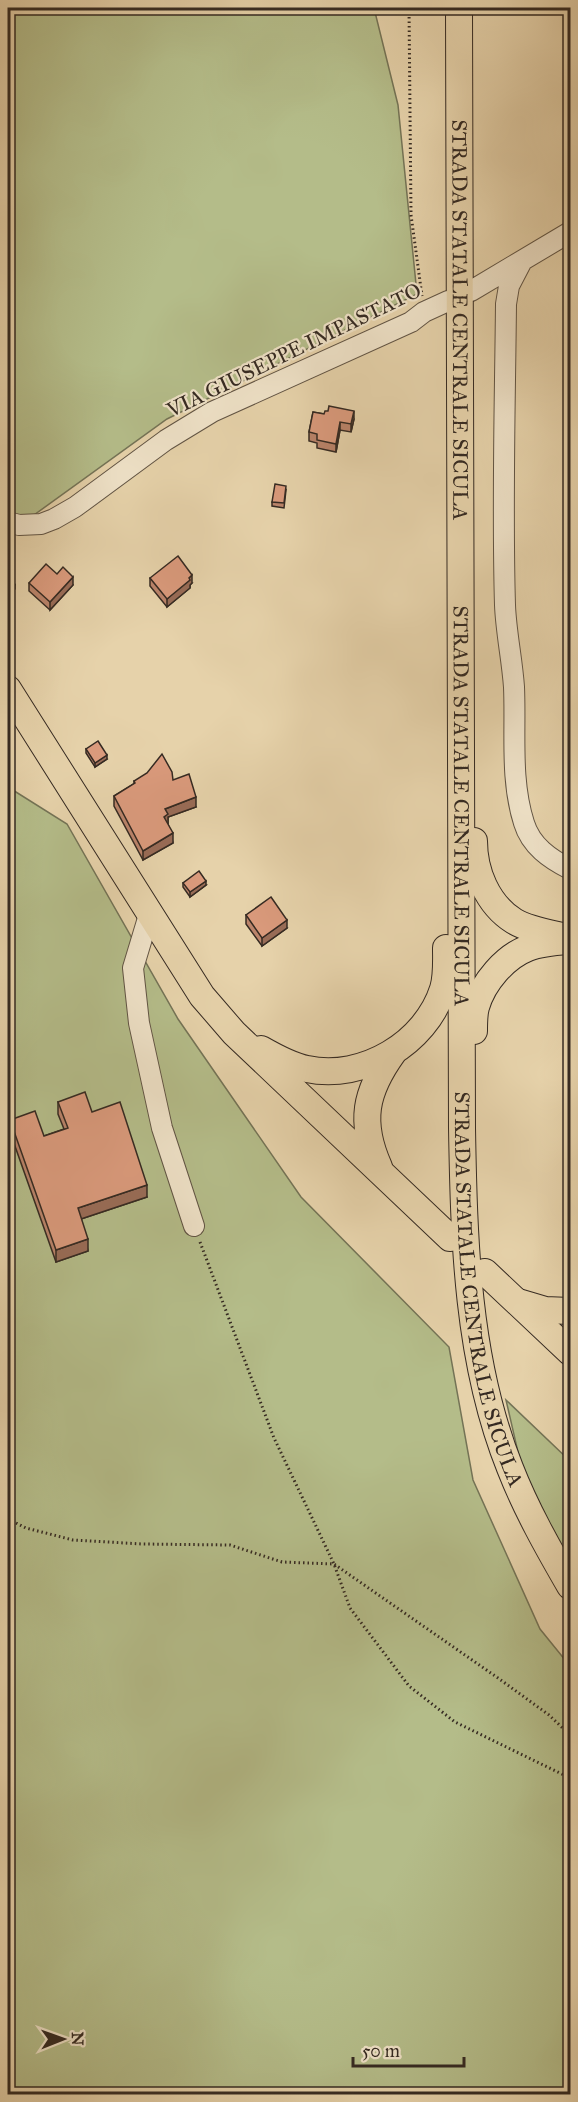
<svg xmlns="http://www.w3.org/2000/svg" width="578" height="2102" font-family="'IM FELL Great Primer',serif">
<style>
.green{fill:#b4bc89;stroke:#747356;stroke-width:1.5}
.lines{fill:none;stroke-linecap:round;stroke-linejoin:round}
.minor-casing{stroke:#615444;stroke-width:22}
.major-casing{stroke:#352a22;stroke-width:28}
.path{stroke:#352a22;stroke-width:3;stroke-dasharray:1.5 3;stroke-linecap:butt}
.minor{stroke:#efe2c8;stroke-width:20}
.major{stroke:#e6d2aa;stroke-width:26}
.wall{fill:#bb846b;stroke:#352a22;stroke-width:1.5}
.shaded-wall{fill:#996c57;stroke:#352a22;stroke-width:1.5}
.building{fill:#da9a7c;stroke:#352a22;stroke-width:1.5}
.labels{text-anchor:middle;stroke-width:4.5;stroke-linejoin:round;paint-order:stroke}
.street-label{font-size:21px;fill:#352a22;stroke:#efe2c8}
</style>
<rect width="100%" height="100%" fill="#e6d2aa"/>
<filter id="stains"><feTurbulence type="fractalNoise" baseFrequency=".00333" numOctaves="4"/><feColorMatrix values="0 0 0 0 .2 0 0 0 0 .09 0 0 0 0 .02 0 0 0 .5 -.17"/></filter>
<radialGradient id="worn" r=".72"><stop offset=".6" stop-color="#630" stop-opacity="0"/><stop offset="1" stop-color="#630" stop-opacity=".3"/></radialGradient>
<path class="green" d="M 8,8 L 374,8 L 398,105 L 417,294 L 167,419 L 27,520 L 8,516 Z
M 8,787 L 67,824 L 178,1019 L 301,1197 L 449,1347 L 473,1480 L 540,1629 L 570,1666 L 570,2094 L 8,2094 Z
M 506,1400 L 570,1461 L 570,1563 L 526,1487 Z"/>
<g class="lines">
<g class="minor-casing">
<path id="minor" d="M 522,261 L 509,286 L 506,304 C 505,404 502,505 505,605 C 506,632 512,659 514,687 C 516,732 510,779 524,823 C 531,846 550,859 570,869
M 471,291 L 570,232
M 8,522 L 19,525 L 41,524 L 54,519 L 75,507 L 166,440 L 212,412 L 411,322 L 424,312 L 448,301
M 149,915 L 133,968 L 139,1023 L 162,1128 L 194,1226"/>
</g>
<g class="major-casing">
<g id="major">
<path id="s1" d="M 459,8 L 462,1128 C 464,1242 467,1361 510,1468 C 526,1509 548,1548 570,1586"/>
<path d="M 8,689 L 202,996 L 234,1033 L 450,1238"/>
<path d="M 474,841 C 474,871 487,904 514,921 C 529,930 550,933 567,937"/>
<path d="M 474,1031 C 474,1023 474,1014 476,1007 C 483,982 505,957 528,948 C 541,943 557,942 570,941"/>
<path d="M 261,1049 C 275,1057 291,1066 307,1069 C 363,1081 426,1043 443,989 C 447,976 446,961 446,948"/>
<path d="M 379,1167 C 359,1122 365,1092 393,1053"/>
<path d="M 485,1272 L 570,1352"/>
<path d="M 518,1302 L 545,1310 L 570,1311"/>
</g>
</g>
<path class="path" d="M 409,8 L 411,215 L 422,296
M 200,1242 L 274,1438 L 334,1564 L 350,1608 L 409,1686 L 455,1722 L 570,1778
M 8,1519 L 26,1528 L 73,1540 L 142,1544 L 230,1545 L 282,1562 L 334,1564 L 498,1678 L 549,1715 L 570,1735"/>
<use href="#minor" class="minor"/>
<use href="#major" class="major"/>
</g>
<path class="wall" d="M 313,412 L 354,419 L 351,432 L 340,430 L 336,452 L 317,448 L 317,443 L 309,441 L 309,432 Z
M 286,490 L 284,508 L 272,506 L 272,502 Z
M 57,574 L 73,585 L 50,610 L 29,591 L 29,583 Z
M 150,578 L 192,583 L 190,585 L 190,588 L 167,607 L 150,586 Z
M 86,749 L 107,759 L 95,767 L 86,753 Z
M 173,780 L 196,807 L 168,817 L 168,824 L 173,843 L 143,860 L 114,806 L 114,796 L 134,784 L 134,781 Z
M 183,883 L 206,885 L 190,897 L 183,887 Z
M 246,915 L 287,928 L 262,946 L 246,924 Z
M 58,1102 L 92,1112 L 147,1197 L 81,1219 L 88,1251 L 56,1262 L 10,1132 L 10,1120 L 44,1136 L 64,1129 L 58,1114 Z"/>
<path class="shaded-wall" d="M 354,411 L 354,419 L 351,432 L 351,424 Z
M 340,422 L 340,430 L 336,452 L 336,444 Z
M 192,575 L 192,583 L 190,585 L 190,588 L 167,607 L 167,599 Z
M 73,577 L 73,585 L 50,610 L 50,602 Z
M 15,585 L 15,589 L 8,595 L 8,591 Z
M 107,755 L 107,759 L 95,767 L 95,763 Z
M 196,797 L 196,807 L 168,817 L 168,824 L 164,826 L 165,809 Z
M 173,833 L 173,843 L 143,860 L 143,851 Z
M 206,881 L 206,885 L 190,897 L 190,892 Z
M 287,920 L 287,928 L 262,946 L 262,938 Z
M 147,1185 L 147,1197 L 78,1220 L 78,1208 Z
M 88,1239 L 88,1251 L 56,1262 L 56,1250 Z"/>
<path class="building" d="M 329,406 L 354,411 L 351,424 L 340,422 L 336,444 L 317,440 L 317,434 L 309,432 L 313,412 L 324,414 L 325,411 L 328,411 Z
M 275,484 L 286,486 L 284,503 L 272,502 Z
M 178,556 L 192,575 L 189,578 L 190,580 L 167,599 L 150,578 Z
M 46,564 L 57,574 L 63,567 L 73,577 L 50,602 L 29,583 Z
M 8,576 L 15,585 L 8,591 Z
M 98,741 L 107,755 L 95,763 L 86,749 Z
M 162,754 L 172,772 L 173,780 L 189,774 L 196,797 L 165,809 L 168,814 L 164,817 L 173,833 L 143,851 L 114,796 L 135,783 L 134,781 L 147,773 Z
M 199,871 L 206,881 L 190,892 L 183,883 Z
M 271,897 L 287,920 L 262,938 L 246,915 Z
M 85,1092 L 92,1112 L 120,1102 L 147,1185 L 78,1208 L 88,1239 L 56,1250 L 10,1120 L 35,1111 L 44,1136 L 68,1128 L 58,1102 Z"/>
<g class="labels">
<g class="street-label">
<text dy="7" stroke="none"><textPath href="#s1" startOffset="312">STRADA STATALE CENTRALE SICULA</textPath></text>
<text transform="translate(294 350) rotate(-26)" y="7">VIA GIUSEPPE IMPASTATO</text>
<text dy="7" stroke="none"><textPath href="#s1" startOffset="798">STRADA STATALE CENTRALE SICULA</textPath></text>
<text dy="7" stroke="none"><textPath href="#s1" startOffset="1284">STRADA STATALE CENTRALE SICULA</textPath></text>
</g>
</g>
<rect width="578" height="2102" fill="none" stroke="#e6d2aa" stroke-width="30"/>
<rect x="9" y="9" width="560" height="2084" fill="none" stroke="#352a22" stroke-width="3"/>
<rect x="15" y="15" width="548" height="2072" fill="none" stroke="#352a22" stroke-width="1.5"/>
<g transform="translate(63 2039) rotate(89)" stroke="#efe2c8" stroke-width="4.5" paint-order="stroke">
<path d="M0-4.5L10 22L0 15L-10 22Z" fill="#352a22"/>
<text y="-9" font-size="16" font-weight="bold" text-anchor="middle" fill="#352a22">N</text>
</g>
<path d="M353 2057v9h111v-9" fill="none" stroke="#352a22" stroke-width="3"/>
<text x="362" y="2057" font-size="18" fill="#352a22" stroke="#efe2c8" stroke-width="4.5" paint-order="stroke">50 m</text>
<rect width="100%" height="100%" filter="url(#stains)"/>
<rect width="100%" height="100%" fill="url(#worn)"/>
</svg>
